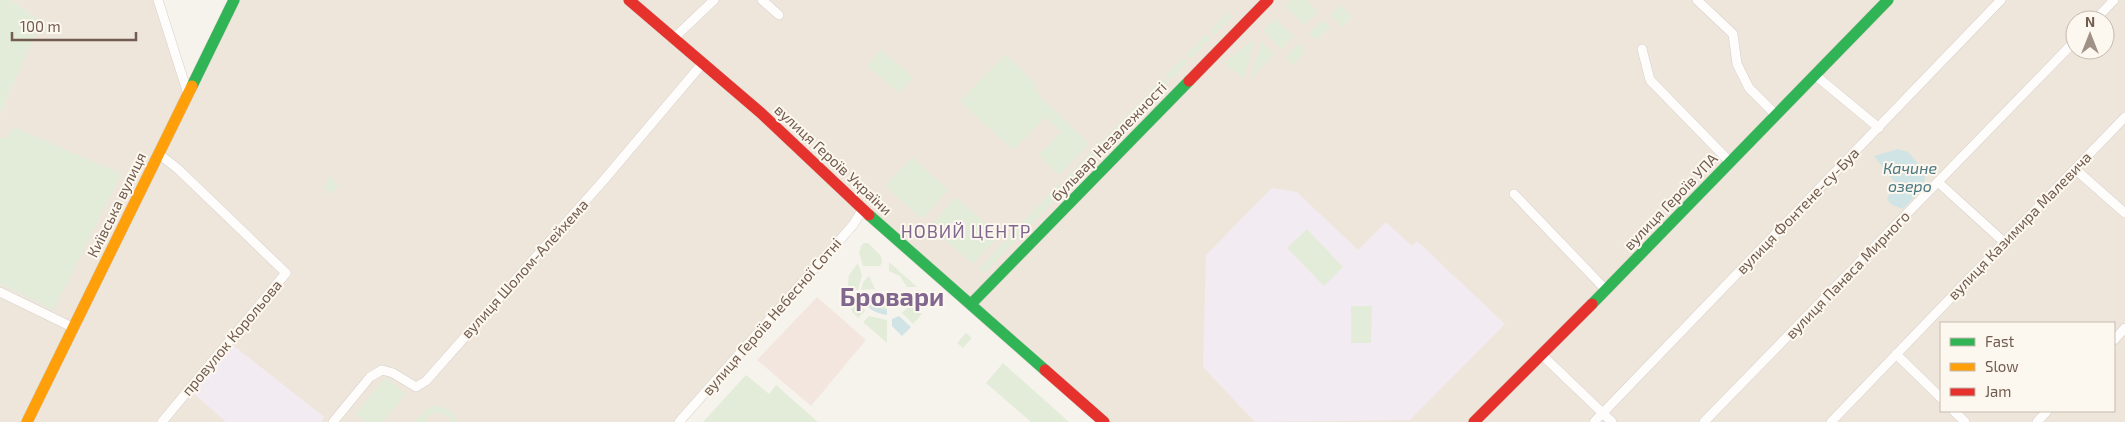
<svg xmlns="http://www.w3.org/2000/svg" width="2125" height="422" font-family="'Exo 2',sans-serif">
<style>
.residential{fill:#eee6db;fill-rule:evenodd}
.commercial{fill:#f3e6df}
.education{fill:#f3ebf2}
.green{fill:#e3ecd9}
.water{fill:#d0e4e5}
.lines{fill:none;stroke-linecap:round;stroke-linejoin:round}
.street-casing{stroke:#d5d0cb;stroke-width:10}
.fast-casing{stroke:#d6cfc9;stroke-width:12}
.slow-casing{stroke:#d6cfc9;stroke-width:12}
.jam-casing{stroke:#d6cfc9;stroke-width:12}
.street{stroke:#fefdfc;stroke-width:9}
.fast{stroke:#30b455;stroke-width:11}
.slow{stroke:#ff9f0a;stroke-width:11}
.jam{stroke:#e5322d;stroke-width:11}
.labels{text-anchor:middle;stroke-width:4;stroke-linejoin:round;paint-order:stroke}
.street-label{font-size:15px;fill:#725c4f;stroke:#fdf8ef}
.water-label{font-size:16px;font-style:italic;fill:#4b7983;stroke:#fdf8ef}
.quarter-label{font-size:18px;letter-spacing:1px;fill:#81668e;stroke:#fdf8ef}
.town-label{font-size:25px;font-weight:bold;fill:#81668e;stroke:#fdf8ef}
</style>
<rect width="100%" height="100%" fill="#f6f3ed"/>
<path class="residential" d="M 11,0 L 158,0 L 188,93 L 234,0 L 2125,0 L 2125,422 L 1104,422 L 863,210 L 679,422 L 0,422 L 0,115 L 40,21 ZM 2075,20 L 2105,20 L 2105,50 L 2075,50 ZM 1941,323 L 2114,323 L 2114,411 L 1941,411 Z"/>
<path class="commercial" d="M 817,297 L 866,340 L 811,406 L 757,360 Z"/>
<path class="education" d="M 1272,188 L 1297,192 L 1358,250 L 1386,222 L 1412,246 L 1417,241 L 1505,324 L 1410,420 L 1255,422 L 1203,367 L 1206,255 Z
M 234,346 L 324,417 L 321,422 L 226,422 L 193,393 Z"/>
<path class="green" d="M 0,0 L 11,0 L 41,21 L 0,115 Z
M 1290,0 L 1306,0 L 1318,11 L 1305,25 L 1284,6 Z
M 1340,5 L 1352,17 L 1342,27 L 1330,16 Z
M 1228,12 L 1232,16 L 1214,35 L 1210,31 Z
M 1275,18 L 1294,36 L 1281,49 L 1263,30 Z
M 1322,20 L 1330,27 L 1317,40 L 1309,33 Z
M 1206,34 L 1211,38 L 1191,59 L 1186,55 Z
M 1255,38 L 1244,79 L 1224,63 Z
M 1261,42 L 1274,54 L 1250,80 Z
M 1298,44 L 1306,51 L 1293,65 L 1285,58 Z
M 881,50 L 913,77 L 899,93 L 867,66 Z
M 1006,54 L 1034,82 L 1038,94 L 1089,144 L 1059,175 L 1038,155 L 1061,132 L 1045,117 L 1013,150 L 960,101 Z
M 1183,58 L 1188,62 L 1171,80 L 1166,75 Z
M 1163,78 L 1168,83 L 1154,97 L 1149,92 Z
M 1147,95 L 1152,100 L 1133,118 L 1128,114 Z
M 1124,118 L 1129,123 L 1107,146 L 1099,144 Z
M 14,127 L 121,174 L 54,310 L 0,284 L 0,137 L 6,139 Z
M 1094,148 L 1096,157 L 1072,182 L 1068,183 L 1064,180 Z
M 912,157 L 948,190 L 922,219 L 885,186 Z
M 329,176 L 338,184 L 333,194 L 323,188 Z
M 1059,184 L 1063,192 L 984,273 L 979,268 Z
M 956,197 L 1000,236 L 972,264 L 930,226 Z
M 1307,229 L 1343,267 L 1324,286 L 1287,248 Z
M 864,243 L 868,243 L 881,256 L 882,262 L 880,266 L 863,266 L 859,253 L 861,246 Z
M 889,262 L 917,287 L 907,287 L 900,276 L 889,271 Z
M 858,263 L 862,275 L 858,290 L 847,291 L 849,275 Z
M 869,276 L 875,289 L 861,290 L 863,282 Z
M 873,294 L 879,303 L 887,305 L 887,310 L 874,306 L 867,295 Z
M 857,295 L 865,311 L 858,318 L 852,312 L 848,296 Z
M 911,304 L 922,314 L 913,324 L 902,313 Z
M 1351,306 L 1372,306 L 1371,343 L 1351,343 Z
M 869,316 L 887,320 L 887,343 L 863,322 Z
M 966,333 L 972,338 L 963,348 L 957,343 Z
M 1003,363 L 1069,422 L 1031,422 L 986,383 Z
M 746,375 L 769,394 L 776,385 L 818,422 L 703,422 Z
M 386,377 L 406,394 L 382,422 L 365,422 L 355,414 Z
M 435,406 C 446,407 455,411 458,422 L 452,422 L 448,416 L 436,412 L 425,418 L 428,422 L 414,422 L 427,409 Z"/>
<path class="water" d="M 1898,149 L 1908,152 L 1926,173 L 1923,188 L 1903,209 L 1892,205 L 1887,199 L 1895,183 L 1874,156 Z
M 862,295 L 867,295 L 874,306 L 887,310 L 887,315 C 873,313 866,308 862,295 Z
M 899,316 L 911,327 L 902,336 L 892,326 L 892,319 Z"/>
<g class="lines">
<g class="street-casing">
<path id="street" d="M 158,0 L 188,94
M 762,0 L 779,15
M 1697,0 L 1733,34 L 1737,64 L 1749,88 L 1776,115
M 2095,20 L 2114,0
M 673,39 L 714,0
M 1642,49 L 1650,80 L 1730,162
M 1815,75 L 1879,128
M 159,154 L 178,169 L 286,273 L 162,422
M 2075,169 L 2125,213
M 1939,183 L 2004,242
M 1514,194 L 1606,290
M 0,292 L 74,328
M 2114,340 L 2125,328
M 1541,354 L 1612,422
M 1896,354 L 1941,398
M 1954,411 L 1965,422
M 333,422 L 370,377 L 382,370 L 393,373 L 416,387 L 426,381 L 603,181 L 702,64
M 679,422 L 853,225 L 863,209
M 1594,422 L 2001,0
M 1704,422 L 2075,41
M 1831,422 L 2125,117
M 2037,422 L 2047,411"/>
</g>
<g class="fast-casing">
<path id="fast" d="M 192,86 L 234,0
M 869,215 L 1045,370
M 971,304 L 1189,81
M 1592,304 L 1888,0"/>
</g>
<g class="slow-casing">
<path id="slow" d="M 27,422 L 192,86"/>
</g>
<g class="jam-casing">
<path id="jam" d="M 629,0 L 761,113 L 869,215
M 1189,81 L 1268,0
M 1045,370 L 1104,422
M 1474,422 L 1592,304"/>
</g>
<use href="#street" class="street"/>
<use href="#fast" class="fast"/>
<use href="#slow" class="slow"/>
<use href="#jam" class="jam"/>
</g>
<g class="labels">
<g class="street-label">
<text transform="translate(1109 142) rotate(-46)" y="5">бульвар Незалежності</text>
<text transform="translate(833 160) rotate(43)" y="5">вулиця Героїв України</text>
<text transform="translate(1671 202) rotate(-46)" y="5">вулиця Героїв УПА</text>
<text transform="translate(117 205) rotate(-64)" y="5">Київська вулиця</text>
<text transform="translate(1798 211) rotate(-46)" y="5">вулиця Фонтене-су-Буа</text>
<text transform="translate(2020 226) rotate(-46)" y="5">вулиця Казимира Малевича</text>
<text transform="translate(525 269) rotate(-48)" y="5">вулиця Шолом-Алейхема</text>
<text transform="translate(1848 275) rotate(-46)" y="5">вулиця Панаса Мирного</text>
<text transform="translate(772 317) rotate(-49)" y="5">вулиця Героїв Небесної Сотні</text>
<text transform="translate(232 338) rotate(-50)" y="5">провулок Корольова</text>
</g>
<g class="water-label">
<text x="1910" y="174">Качине<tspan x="1910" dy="18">озеро</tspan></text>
</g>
<g class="quarter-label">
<text x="966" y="238">НОВИЙ ЦЕНТР</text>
</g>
<g class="town-label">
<text x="892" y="306">Бровари</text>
</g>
</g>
<rect x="1940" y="322" width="175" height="90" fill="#fdf8ef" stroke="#c5baaf"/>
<rect x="1950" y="338" width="25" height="8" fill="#30b455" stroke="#c5baaf"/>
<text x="1985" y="347" font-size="15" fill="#725c4f">Fast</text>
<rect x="1950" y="363" width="25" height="8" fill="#ff9f0a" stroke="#c5baaf"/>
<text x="1985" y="372" font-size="15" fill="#725c4f">Slow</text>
<rect x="1950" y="388" width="25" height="8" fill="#e5322d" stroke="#c5baaf"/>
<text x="1985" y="397" font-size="15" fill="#725c4f">Jam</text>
<g transform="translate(2090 35)"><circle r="24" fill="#fdf8ef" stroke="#c5baaf"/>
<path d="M0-4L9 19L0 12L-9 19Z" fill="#a09186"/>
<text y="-8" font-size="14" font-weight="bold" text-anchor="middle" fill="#725c4f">N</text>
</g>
<path d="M12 32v8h124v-8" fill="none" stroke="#725c4f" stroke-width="2.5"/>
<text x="20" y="32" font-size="15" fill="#725c4f" stroke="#fdf8ef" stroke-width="4" paint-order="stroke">100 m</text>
</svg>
